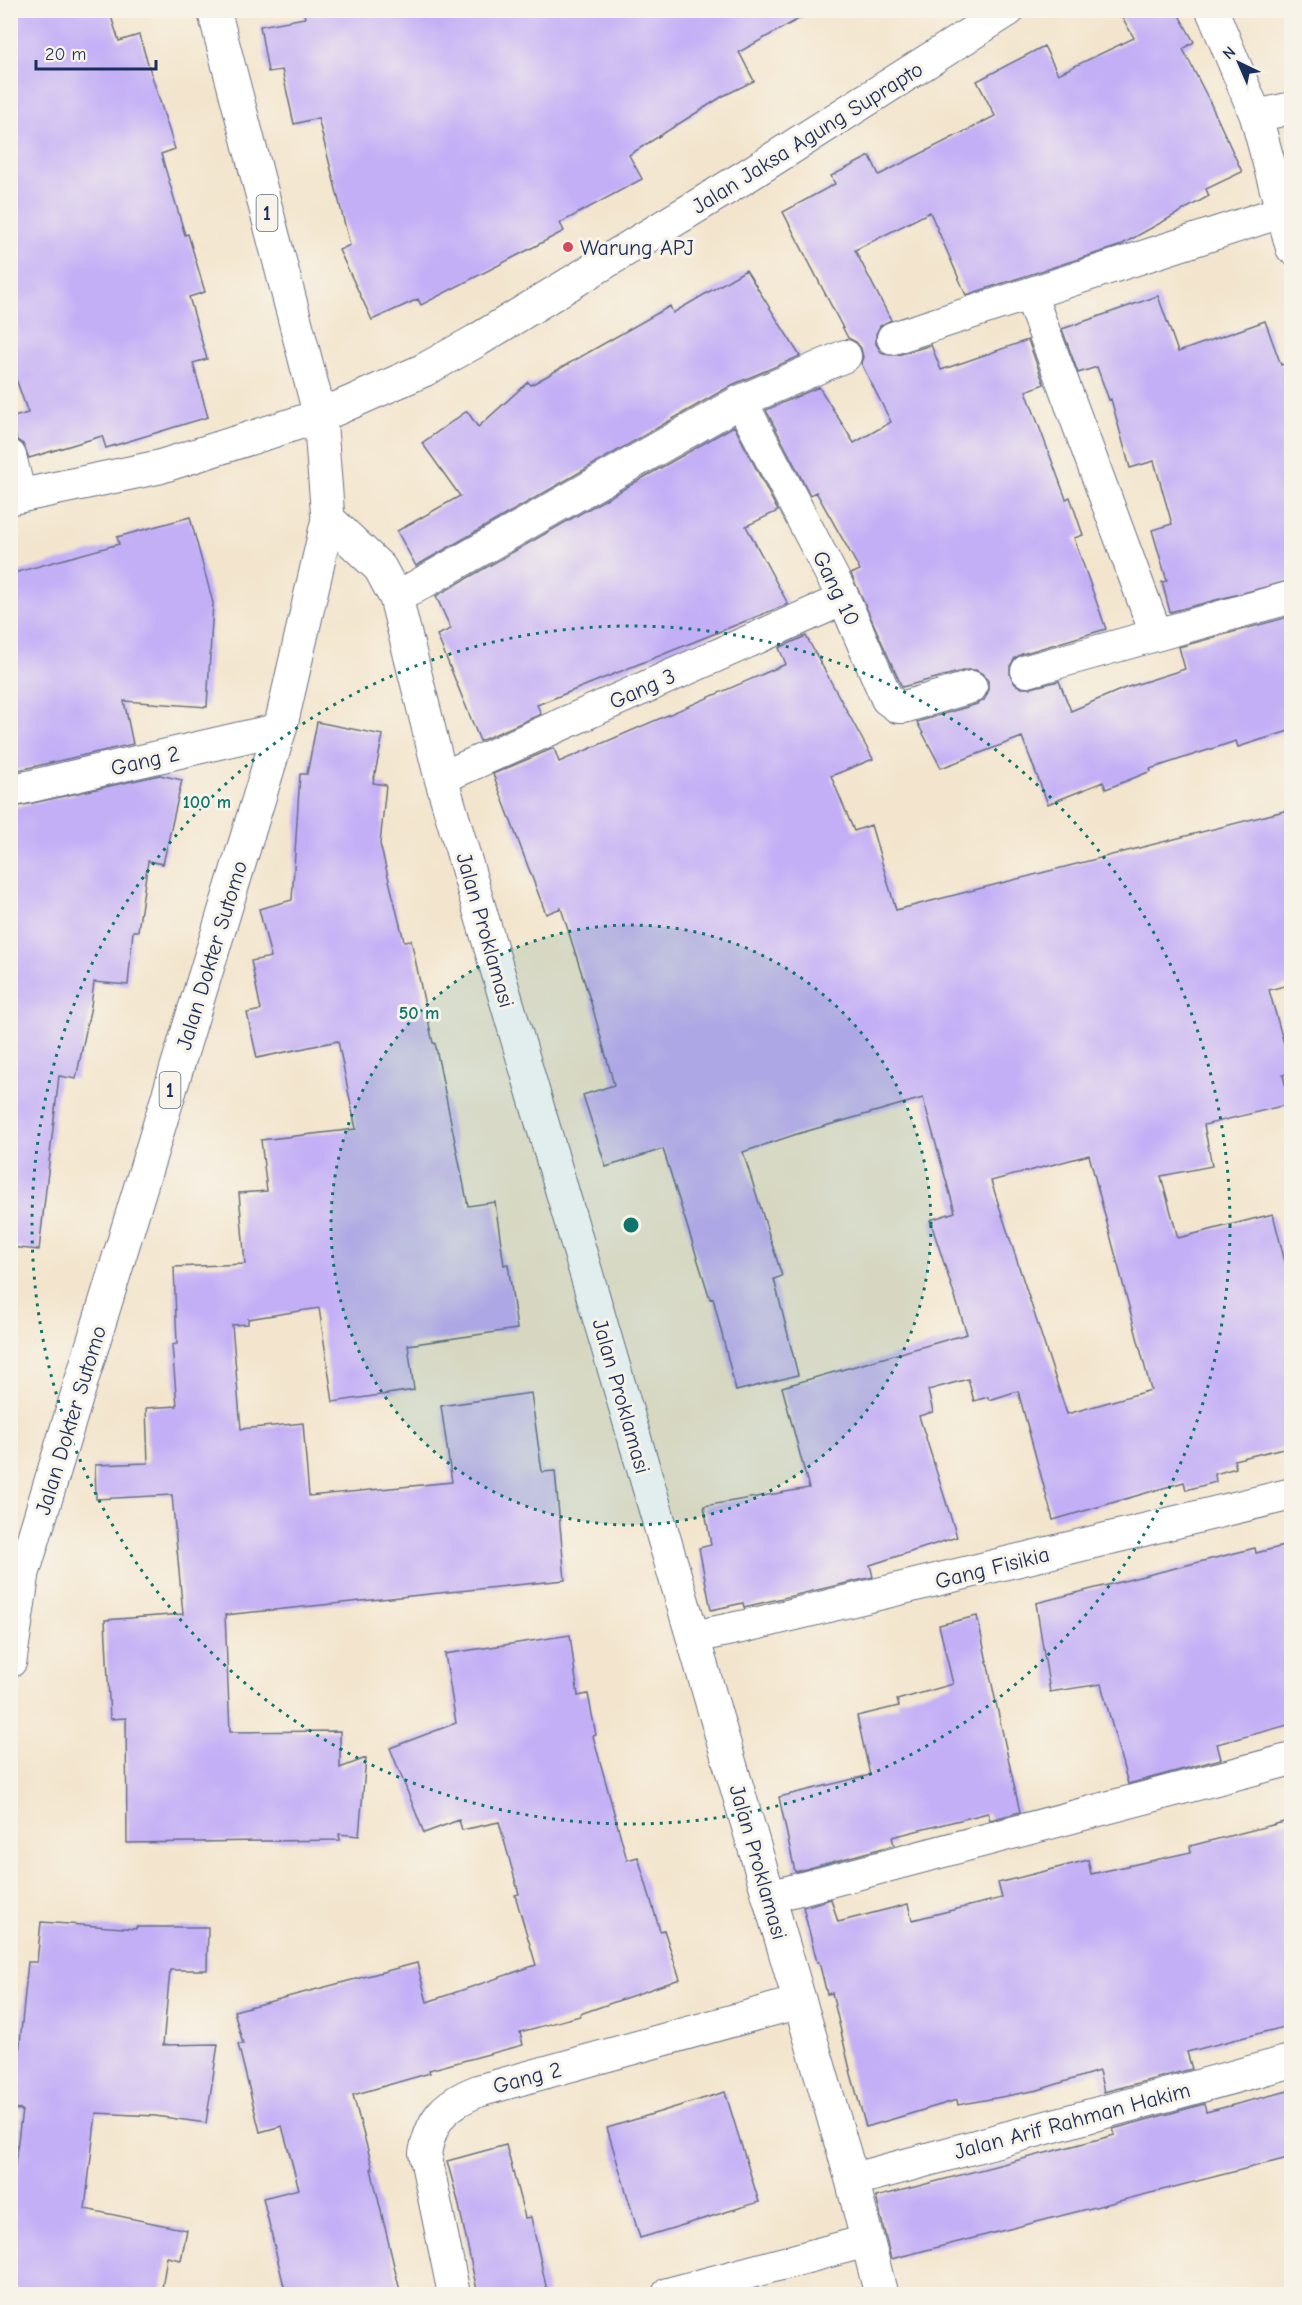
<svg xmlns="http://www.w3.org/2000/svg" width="1302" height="2305" font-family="'Comic Neue',sans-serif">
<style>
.building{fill:#c3aff6;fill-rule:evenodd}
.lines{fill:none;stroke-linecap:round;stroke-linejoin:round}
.street-casing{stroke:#676f85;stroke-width:34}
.secondary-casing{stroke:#676f85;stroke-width:35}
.highway-casing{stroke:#676f85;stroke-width:35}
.street{stroke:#fff;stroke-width:32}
.secondary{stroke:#fff;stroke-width:33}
.highway{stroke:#fff;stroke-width:33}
.ring{fill:none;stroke:#0f766e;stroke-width:3;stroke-dasharray:3 6}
.poi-dot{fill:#d1495b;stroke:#f7f3e8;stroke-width:2}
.labels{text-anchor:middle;stroke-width:6;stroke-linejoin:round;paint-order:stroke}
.shield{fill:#f7f3e8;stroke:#5d6a87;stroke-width:1.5}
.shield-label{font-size:21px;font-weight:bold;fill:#1b2f5e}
.street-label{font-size:22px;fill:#1b2f5e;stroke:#f7f3e8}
.poi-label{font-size:22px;fill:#1b2f5e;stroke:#f7f3e8;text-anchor:start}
.centre{fill:#0f766e;stroke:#f7f3e8;stroke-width:3}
.ring-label{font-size:18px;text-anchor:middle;font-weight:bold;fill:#0f766e;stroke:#f7f3e8;stroke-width:6;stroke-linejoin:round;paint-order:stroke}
</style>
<rect width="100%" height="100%" fill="#f7f3e8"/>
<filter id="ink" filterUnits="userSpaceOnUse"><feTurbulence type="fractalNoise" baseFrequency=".0167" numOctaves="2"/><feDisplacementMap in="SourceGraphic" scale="12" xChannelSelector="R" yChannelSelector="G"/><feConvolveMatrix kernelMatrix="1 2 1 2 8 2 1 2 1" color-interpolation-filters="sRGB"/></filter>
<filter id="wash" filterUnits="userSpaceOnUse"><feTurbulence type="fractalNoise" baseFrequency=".008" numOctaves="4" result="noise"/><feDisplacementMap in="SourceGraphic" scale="24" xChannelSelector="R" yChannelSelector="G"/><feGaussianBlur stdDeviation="1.35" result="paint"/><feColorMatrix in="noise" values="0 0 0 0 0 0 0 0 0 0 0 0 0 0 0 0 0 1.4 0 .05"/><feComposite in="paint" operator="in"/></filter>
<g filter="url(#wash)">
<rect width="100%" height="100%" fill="#f3e5cd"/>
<g id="blocks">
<path class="building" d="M 10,10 L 109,10 L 119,41 L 139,35 L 175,149 L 161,154 L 185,235 L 188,234 L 205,292 L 189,297 L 207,359 L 193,363 L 208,417 L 106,448 L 102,436 L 29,458 L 23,444 L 17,440 L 10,418 L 28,413 L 10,362 Z
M 303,10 L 815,10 L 739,52 L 754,81 L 723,96 L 629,155 L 642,179 L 560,223 L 564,231 L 526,251 L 421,305 L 418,299 L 372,320 L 339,250 L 350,245 L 318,118 L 294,124 L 282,70 L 268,72 L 260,26 L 305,18 Z
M 1118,10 L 1176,10 L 1194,42 L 1183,49 L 1208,98 L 1242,172 L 1206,189 L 1209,196 L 1119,246 L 966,295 L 930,212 L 855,250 L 891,320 L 880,326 L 876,334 L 876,344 L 881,352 L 889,355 L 898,355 L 931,345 L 941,370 L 1028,340 L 1044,384 L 1026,391 L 1066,499 L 1070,497 L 1083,535 L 1074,538 L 1106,629 L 1022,654 L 1015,658 L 1010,666 L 1010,675 L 1015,684 L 1022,688 L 1031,688 L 1059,681 L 1071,711 L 1125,688 L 1185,669 L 1179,647 L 1292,616 L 1292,730 L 1238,747 L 1236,741 L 1150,769 L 1151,771 L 1106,789 L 1103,782 L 1048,804 L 1022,737 L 941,768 L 917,722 L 977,704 L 984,700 L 988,692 L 988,681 L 983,674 L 976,670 L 966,670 L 902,687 L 851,574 L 860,570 L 816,492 L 810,495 L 766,410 L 819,387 L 854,443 L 891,422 L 861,363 L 863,357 L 861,348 L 856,342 L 848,338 L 783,212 L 835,184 L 831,176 L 870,156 L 879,175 L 995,116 L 977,81 L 1044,46 L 1058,74 L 1134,38 Z
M 746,270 L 800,356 L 732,385 L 416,566 L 397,531 L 460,496 L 422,443 L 467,411 L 478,427 L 528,382 L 531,385 L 670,306 L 673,313 Z
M 1158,296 L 1178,352 L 1265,321 L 1281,365 L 1292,361 L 1292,580 L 1170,612 L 1162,582 L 1167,581 L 1152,530 L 1172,524 L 1154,461 L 1130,468 L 1111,399 L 1109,400 L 1097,367 L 1078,373 L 1062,329 Z
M 734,426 L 778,511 L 746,526 L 788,604 L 537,705 L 541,714 L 480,741 L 437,635 L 451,629 L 436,596 Z
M 190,517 L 213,603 L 207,707 L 124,701 L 133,744 L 10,772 L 10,574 L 119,544 L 117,537 Z
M 806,636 L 873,759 L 831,776 L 854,831 L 871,825 L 896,910 L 1292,809 L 1292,984 L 1269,990 L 1292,1072 L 1283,1075 L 1290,1104 L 1204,1125 L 1212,1166 L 1161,1176 L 1178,1238 L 1273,1214 L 1292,1290 L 1292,1446 L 1234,1460 L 1236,1468 L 1215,1474 L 1216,1482 L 1186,1490 L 1184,1482 L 1053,1520 L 1018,1391 L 989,1400 L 988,1397 L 974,1401 L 968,1379 L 928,1390 L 933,1412 L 919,1416 L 957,1537 L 870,1565 L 873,1577 L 744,1607 L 743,1603 L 711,1610 L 699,1548 L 711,1545 L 704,1506 L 809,1488 L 782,1387 L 967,1334 L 930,1220 L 955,1212 L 923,1098 L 797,1134 L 743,1152 L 782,1276 L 774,1279 L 798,1375 L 736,1391 L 713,1298 L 710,1299 L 663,1149 L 606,1167 L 583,1095 L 614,1085 L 593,1009 L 561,908 L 546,914 L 493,774 L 554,748 L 559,762 L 786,664 L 779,648 ZM 1089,1155 L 1151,1390 L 1067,1414 L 991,1181 Z
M 317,722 L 383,735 L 373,783 L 386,785 L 380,844 L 404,941 L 411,940 L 433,1043 L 435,1043 L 468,1206 L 495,1202 L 504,1265 L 508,1264 L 517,1329 L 408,1345 L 414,1390 L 333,1402 L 319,1308 L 248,1319 L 248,1324 L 232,1325 L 241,1429 L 303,1423 L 309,1496 L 452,1482 L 441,1406 L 531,1393 L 542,1472 L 555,1471 L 565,1580 L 225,1615 L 230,1732 L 340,1731 L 340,1768 L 366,1758 L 359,1836 L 339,1834 L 340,1840 L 127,1843 L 126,1718 L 110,1719 L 105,1620 L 183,1614 L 172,1495 L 96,1499 L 95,1465 L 148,1463 L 146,1408 L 177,1406 L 172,1345 L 177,1344 L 174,1267 L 245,1264 L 239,1193 L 267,1191 L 261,1140 L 356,1129 L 338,1041 L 257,1058 L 247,1013 L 261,1010 L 251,961 L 271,957 L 259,909 L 292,900 L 300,774 L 307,774 Z
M 160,775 L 182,780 L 163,864 L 148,861 L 138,931 L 133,931 L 128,985 L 94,982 L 91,1006 L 76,1079 L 59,1076 L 39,1250 L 10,1247 L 10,808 Z
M 1292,1544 L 1292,1724 L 1217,1744 L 1221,1759 L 1128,1784 L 1101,1684 L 1050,1692 L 1036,1603 L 1255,1548 L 1256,1553 Z
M 977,1616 L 1020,1812 L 990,1820 L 988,1813 L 892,1837 L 894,1845 L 795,1872 L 779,1797 L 870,1775 L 857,1716 L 899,1706 L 897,1700 L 953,1684 L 939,1625 Z
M 570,1635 L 578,1696 L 588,1694 L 596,1735 L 593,1736 L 627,1860 L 638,1857 L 660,1931 L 664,1930 L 680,1979 L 580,2014 L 580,2016 L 520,2032 L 523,2045 L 429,2070 L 430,2073 L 353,2095 L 373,2169 L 371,2169 L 401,2295 L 286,2295 L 263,2198 L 299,2189 L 282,2126 L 260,2132 L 238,2044 L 243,2044 L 234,2011 L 417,1963 L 427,2002 L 536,1965 L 515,1895 L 519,1894 L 499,1822 L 462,1830 L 459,1820 L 424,1833 L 390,1748 L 456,1723 L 445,1654 Z
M 1292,1820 L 1292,2025 L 1187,2052 L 1192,2069 L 1104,2092 L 1099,2071 L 1038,2090 L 958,2105 L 957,2100 L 866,2127 L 851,2074 L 832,1993 L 827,1994 L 819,1962 L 817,1962 L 803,1907 L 831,1899 L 838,1922 L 908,1904 L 912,1920 L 1002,1898 L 998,1883 L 1088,1860 L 1091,1874 L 1191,1852 L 1190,1846 Z
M 41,1922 L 136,1929 L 136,1927 L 208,1927 L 207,1970 L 170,1970 L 163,2045 L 218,2044 L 206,2123 L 155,2116 L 96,2113 L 85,2209 L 187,2230 L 181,2260 L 167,2257 L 161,2295 L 10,2295 L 10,2202 L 22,2110 L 10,2109 L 10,2073 L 17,2073 L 28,1962 L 37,1962 Z
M 1292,2090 L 1292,2157 L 891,2259 L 876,2197 L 1115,2135 L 1113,2129 L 1204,2104 L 1206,2112 Z
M 725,2092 L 759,2202 L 640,2238 L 607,2128 Z
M 506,2145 L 525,2218 L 531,2217 L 548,2295 L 478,2295 L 458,2201 L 447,2161 Z"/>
</g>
</g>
<g filter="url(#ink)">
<use href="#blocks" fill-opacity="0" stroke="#676f85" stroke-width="1.5"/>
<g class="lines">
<g class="street-casing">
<path id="street" d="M 1212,10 L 1256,116 L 1292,248
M 1256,116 L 1292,108
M 1030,294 L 1156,634
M 893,338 L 1281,212
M 741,401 L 844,599 L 887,699 L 898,707 L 904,707 L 971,687
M 10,456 L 20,496
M 396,598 L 741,401 L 845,356
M 1027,671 L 1292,597
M 441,778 L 844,599
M 10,791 L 280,729
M 693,1637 L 746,1626 L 1292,1494
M 769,1897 L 1292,1759
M 454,2294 L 425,2153 C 432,2118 445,2104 478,2091 L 800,2002
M 668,2294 L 867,2241"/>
</g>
<g class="secondary-casing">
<path id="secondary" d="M 10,498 L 159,467 L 320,416 L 424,370 L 476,341 L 748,175 L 1008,10
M 328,519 L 380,568 L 396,598 L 441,778 L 852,2180 L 881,2294
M 852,2180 L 1292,2061"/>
</g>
<g class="highway-casing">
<path id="highway" d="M 10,1661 L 23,1573 L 280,729 L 328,519 L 320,416 L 214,10"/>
</g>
<use href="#street" class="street"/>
<use href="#secondary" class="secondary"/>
<use href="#highway" class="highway"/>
</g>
</g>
<circle cx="631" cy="1225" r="300" fill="#0f766e" fill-opacity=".12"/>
<g class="ring">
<circle cx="631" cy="1225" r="300"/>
<circle cx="631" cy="1225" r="599"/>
</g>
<circle class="poi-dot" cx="568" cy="247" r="6"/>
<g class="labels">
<g class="shield">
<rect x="256.5" y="195" width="21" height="36" rx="4.5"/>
<rect x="159.5" y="1072" width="21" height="36" rx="4.5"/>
</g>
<g class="shield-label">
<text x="267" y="220">1</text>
<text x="170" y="1097">1</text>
</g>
<g class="street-label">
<text transform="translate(807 137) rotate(-32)" y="8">Jalan Jaksa Agung Suprapto</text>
<text transform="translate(837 588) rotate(64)" y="8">Gang 10</text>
<text transform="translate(642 688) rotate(-24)" y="8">Gang 3</text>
<text transform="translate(145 760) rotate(-13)" y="8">Gang 2</text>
<text transform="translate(486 930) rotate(74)" y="8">Jalan Proklamasi</text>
<text transform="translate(211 955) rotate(-73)" y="8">Jalan Dokter Sutomo</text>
<text transform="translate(622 1396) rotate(74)" y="8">Jalan Proklamasi</text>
<text transform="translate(70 1420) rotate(-73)" y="8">Jalan Dokter Sutomo</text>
<text transform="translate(992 1567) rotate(-14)" y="8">Gang Fisikia</text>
<text transform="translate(759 1862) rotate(74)" y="8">Jalan Proklamasi</text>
<text transform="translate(527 2077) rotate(-15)" y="8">Gang 2</text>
<text transform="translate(1072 2120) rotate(-15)" y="8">Jalan Arif Rahman Hakim</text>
</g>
<g class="poi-label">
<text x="580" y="255">Warung APJ</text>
</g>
</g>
<circle cx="631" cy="1225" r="9" class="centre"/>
<g class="ring-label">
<text x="207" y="808">100 m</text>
<text x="419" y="1019">50 m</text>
</g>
<rect width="1302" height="2305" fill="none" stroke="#f7f3e8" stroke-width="36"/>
<g transform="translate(1239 63) rotate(316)" stroke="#f7f3e8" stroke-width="4.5" paint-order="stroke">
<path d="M0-4.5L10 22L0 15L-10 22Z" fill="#1b2f5e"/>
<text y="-9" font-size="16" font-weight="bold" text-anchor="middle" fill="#1b2f5e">N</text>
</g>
<path d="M36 60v9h120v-9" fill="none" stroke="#1b2f5e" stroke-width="3"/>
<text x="45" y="60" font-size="18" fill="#1b2f5e" stroke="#f7f3e8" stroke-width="4.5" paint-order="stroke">20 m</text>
</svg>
